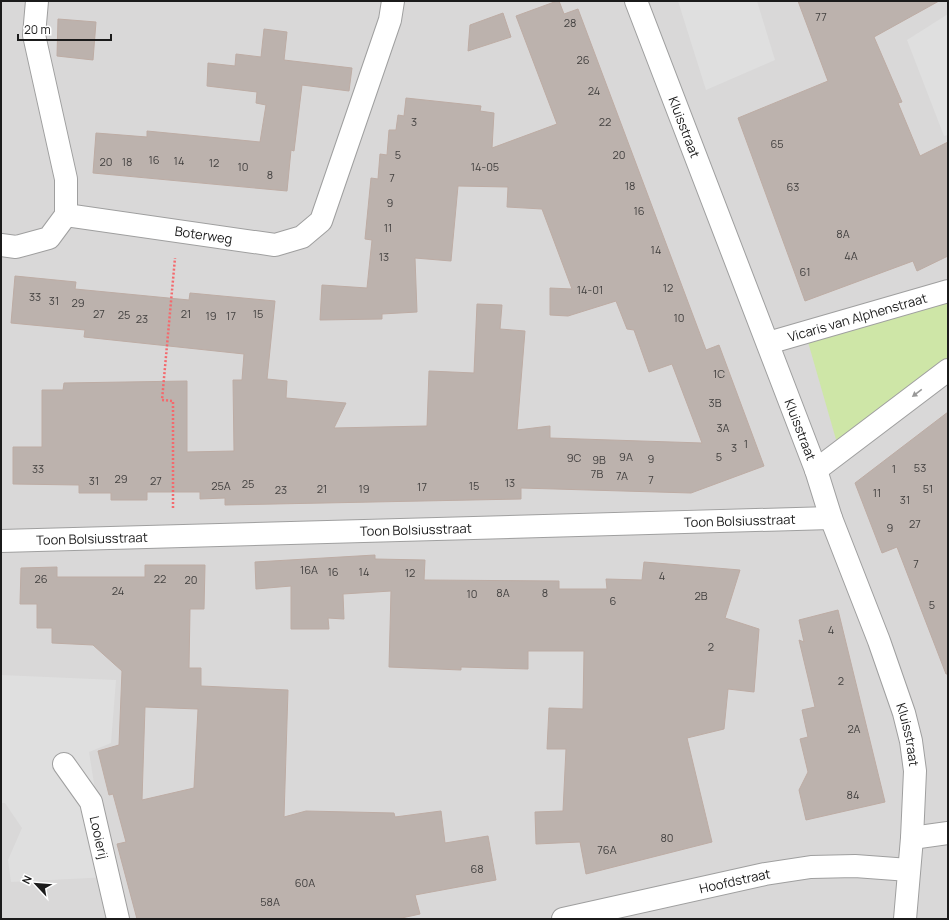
<svg xmlns="http://www.w3.org/2000/svg" width="949" height="920" font-family="Manrope,sans-serif">
<style>
.residential{fill:#d9d8d8}
.grass{fill:#cee6a7}
.parking{fill:#dfdfdf}
.building{fill:#bcb2ad;stroke:#bdaca4;fill-rule:evenodd}
.lines{fill:none;stroke-linecap:round;stroke-linejoin:round}
.minor-casing{stroke:#9f9f9f;stroke-width:24}
.path{stroke:#f4696d;stroke-width:2.5;stroke-dasharray:2 2;stroke-linecap:butt}
.minor{stroke:#fff;stroke-width:22}
.oneway{fill:#989898}
.labels{text-anchor:middle;stroke-width:3.5;stroke-linejoin:round;paint-order:stroke}
.number-label{font-size:11px;fill:#434140}
.street-label{font-size:13px;fill:#1b1b1b;stroke:#fff}
</style>
<rect width="100%" height="100%" fill="#ece7e0"/>
<path class="residential" d="M 1,1 L 948,1 L 948,919 L 1,919 Z"/>
<path class="grass" d="M 948,302 L 948,361 L 837,443 L 808,342 Z"/>
<path class="parking" d="M 678,1 L 757,1 L 775,60 L 706,90 Z
M 948,14 L 948,135 L 944,136 L 907,40 Z
M 1,675 L 116,680 L 111,743 L 89,752 L 109,877 L 11,882 L 8,860 L 22,828 L 5,803 L 1,803 Z"/>
<path class="building" d="M 557,1 L 559,1 L 564,14 L 578,9 L 706,350 L 719,345 L 764,466 L 691,493 L 521,488 L 521,499 L 225,505 L 225,498 L 200,499 L 200,492 L 147,492 L 147,500 L 111,500 L 111,493 L 79,493 L 79,485 L 13,484 L 13,447 L 42,447 L 42,390 L 63,390 L 64,383 L 187,381 L 187,452 L 234,451 L 233,380 L 242,380 L 244,354 L 84,337 L 85,330 L 11,323 L 15,276 L 76,282 L 75,289 L 189,300 L 190,293 L 275,301 L 267,379 L 287,381 L 286,398 L 346,403 L 334,428 L 427,426 L 429,371 L 474,373 L 477,304 L 502,305 L 500,329 L 525,331 L 517,430 L 550,426 L 550,438 L 702,443 L 672,364 L 649,372 L 634,330 L 627,329 L 616,301 L 568,316 L 550,315 L 550,288 L 572,289 L 542,209 L 507,207 L 508,187 L 458,186 L 451,261 L 415,258 L 417,312 L 382,314 L 382,319 L 320,320 L 322,285 L 367,288 L 372,240 L 365,239 L 371,178 L 378,179 L 380,154 L 387,155 L 389,130 L 396,130 L 398,115 L 404,116 L 406,98 L 481,106 L 480,111 L 494,113 L 492,148 L 557,124 L 516,16 Z
M 798,1 L 939,1 L 874,37 L 902,102 L 898,103 L 920,156 L 948,142 L 948,256 L 917,271 L 913,261 L 805,301 L 738,118 L 828,81 Z
M 503,13 L 511,37 L 468,51 L 470,25 Z
M 58,19 L 96,22 L 93,60 L 57,56 Z
M 264,29 L 287,32 L 284,60 L 352,68 L 349,91 L 302,85 L 294,151 L 291,150 L 287,191 L 93,173 L 96,133 L 147,137 L 147,131 L 260,142 L 266,105 L 256,103 L 257,92 L 207,86 L 208,63 L 235,66 L 236,54 L 261,57 Z
M 948,412 L 948,674 L 946,674 L 897,547 L 882,553 L 855,483 Z
M 375,555 L 375,559 L 425,560 L 424,580 L 559,581 L 559,589 L 607,589 L 606,579 L 642,580 L 644,562 L 740,570 L 725,618 L 759,629 L 754,692 L 728,689 L 724,729 L 687,738 L 712,842 L 586,874 L 580,842 L 536,844 L 535,812 L 563,811 L 566,749 L 547,749 L 549,708 L 583,709 L 584,651 L 528,651 L 528,669 L 461,667 L 461,670 L 389,667 L 391,591 L 343,594 L 344,619 L 328,618 L 329,629 L 291,629 L 291,586 L 256,589 L 255,562 Z
M 145,565 L 205,565 L 204,609 L 190,609 L 189,668 L 201,668 L 201,686 L 288,690 L 284,817 L 306,811 L 394,813 L 395,817 L 441,811 L 445,843 L 488,836 L 496,880 L 415,895 L 420,914 L 397,919 L 137,919 L 117,844 L 126,842 L 113,794 L 109,795 L 98,751 L 119,745 L 122,671 L 93,645 L 52,643 L 52,628 L 37,628 L 37,604 L 20,604 L 21,568 L 57,567 L 57,577 L 145,577 ZM 145,707 L 198,709 L 194,788 L 142,800 Z
M 838,610 L 885,802 L 806,820 L 799,790 L 808,772 L 800,739 L 808,737 L 802,710 L 815,707 L 799,640 L 804,642 L 799,620 Z"/>
<g class="lines">
<g class="minor-casing">
<g id="minor">
<path d="M 37,1 L 34,35 L 66,179 L 66,215"/>
<path id="s1" d="M 636,1 L 816,470 L 831,518 L 879,641 L 904,713 L 911,741 L 915,771 L 912,838 L 905,919"/>
<path id="s2" d="M 66,215 L 275,245 L 302,237 L 321,221 L 390,20 L 393,1"/>
<path d="M 1,245 L 16,247 L 49,238 L 66,215"/>
<path id="s3" d="M 768,343 L 948,291"/>
<path d="M 816,470 L 948,370"/>
<path id="s4" d="M 1,541 L 831,518"/>
<path id="s5" d="M 64,764 L 91,802 L 118,919"/>
<path d="M 912,838 L 948,833"/>
<path id="s6" d="M 563,919 L 765,874 L 811,867 L 855,866 L 909,870"/>
</g>
</g>
<path class="path" d="M 173,508 L 173,401 L 162,400 L 175,258"/>
<use href="#minor" class="minor"/>
</g>
<defs><path id="oneway-solid" d="M-6-.8H1V-3.2L6.5 0L1 3.2V.8H-6Z"/></defs>
<use class="oneway" href="#oneway-solid" transform="translate(917 393) rotate(143)"/>
<g class="labels">
<g class="number-label">
<text x="821" y="21">77</text>
<text x="570" y="27">28</text>
<text x="583" y="64">26</text>
<text x="594" y="95">24</text>
<text x="414" y="126">3</text>
<text x="605" y="126">22</text>
<text x="777" y="148">65</text>
<text x="398" y="159">5</text>
<text x="619" y="159">20</text>
<text x="154" y="164">16</text>
<text x="179" y="165">14</text>
<text x="106" y="166">20</text>
<text x="127" y="166">18</text>
<text x="214" y="167">12</text>
<text x="243" y="171">10</text>
<text x="485" y="171">14-05</text>
<text x="270" y="179">8</text>
<text x="392" y="182">7</text>
<text x="630" y="190">18</text>
<text x="793" y="191">63</text>
<text x="390" y="207">9</text>
<text x="639" y="215">16</text>
<text x="388" y="232">11</text>
<text x="843" y="238">8A</text>
<text x="656" y="254">14</text>
<text x="851" y="260">4A</text>
<text x="384" y="261">13</text>
<text x="805" y="276">61</text>
<text x="668" y="292">12</text>
<text x="590" y="294">14-01</text>
<text x="35" y="301">33</text>
<text x="54" y="305">31</text>
<text x="78" y="307">29</text>
<text x="99" y="318">27</text>
<text x="186" y="318">21</text>
<text x="258" y="318">15</text>
<text x="124" y="319">25</text>
<text x="211" y="320">19</text>
<text x="231" y="320">17</text>
<text x="679" y="322">10</text>
<text x="142" y="323">23</text>
<text x="719" y="378">1C</text>
<text x="715" y="407">3B</text>
<text x="723" y="432">3A</text>
<text x="746" y="448">1</text>
<text x="734" y="452">3</text>
<text x="626" y="461">9A</text>
<text x="719" y="461">5</text>
<text x="574" y="462">9C</text>
<text x="651" y="463">9</text>
<text x="599" y="464">9B</text>
<text x="920" y="472">53</text>
<text x="38" y="473">33</text>
<text x="894" y="473">1</text>
<text x="597" y="478">7B</text>
<text x="622" y="480">7A</text>
<text x="121" y="483">29</text>
<text x="651" y="484">7</text>
<text x="94" y="485">31</text>
<text x="156" y="485">27</text>
<text x="510" y="487">13</text>
<text x="248" y="488">25</text>
<text x="221" y="490">25A</text>
<text x="474" y="490">15</text>
<text x="422" y="491">17</text>
<text x="322" y="493">21</text>
<text x="364" y="493">19</text>
<text x="928" y="493">51</text>
<text x="281" y="494">23</text>
<text x="877" y="497">11</text>
<text x="905" y="504">31</text>
<text x="915" y="528">27</text>
<text x="890" y="532">9</text>
<text x="916" y="568">7</text>
<text x="309" y="574">16A</text>
<text x="333" y="576">16</text>
<text x="364" y="576">14</text>
<text x="410" y="577">12</text>
<text x="662" y="580">4</text>
<text x="41" y="583">26</text>
<text x="160" y="583">22</text>
<text x="191" y="584">20</text>
<text x="118" y="595">24</text>
<text x="503" y="597">8A</text>
<text x="545" y="597">8</text>
<text x="472" y="598">10</text>
<text x="701" y="600">2B</text>
<text x="613" y="605">6</text>
<text x="932" y="609">5</text>
<text x="831" y="634">4</text>
<text x="711" y="651">2</text>
<text x="841" y="685">2</text>
<text x="854" y="733">2A</text>
<text x="853" y="799">84</text>
<text x="667" y="842">80</text>
<text x="607" y="854">76A</text>
<text x="477" y="873">68</text>
<text x="305" y="887">60A</text>
<text x="270" y="906">58A</text>
</g>
<g class="street-label">
<text dy="5" stroke="none"><textPath href="#s1" startOffset="135">Kluisstraat</textPath></text>
<text dy="5" stroke="none"><textPath href="#s2" startOffset="139">Boterweg</textPath></text>
<text dy="5" stroke="none"><textPath href="#s3" startOffset="93">Vicaris van Alphenstraat</textPath></text>
<text dy="5" stroke="none"><textPath href="#s1" startOffset="459">Kluisstraat</textPath></text>
<text dy="5" stroke="none"><textPath href="#s4" startOffset="739">Toon Bolsiusstraat</textPath></text>
<text dy="5" stroke="none"><textPath href="#s4" startOffset="415">Toon Bolsiusstraat</textPath></text>
<text dy="5" stroke="none"><textPath href="#s4" startOffset="91">Toon Bolsiusstraat</textPath></text>
<text dy="5" stroke="none"><textPath href="#s1" startOffset="783">Kluisstraat</textPath></text>
<text dy="5" stroke="none"><textPath href="#s5" startOffset="83">Looierij</textPath></text>
<text dy="5" stroke="none"><textPath href="#s6" startOffset="176">Hoofdstraat</textPath></text>
</g>
</g>
<rect width="949" height="920" fill="none" stroke="#1b1b1b" stroke-width="4"/>
<g transform="translate(36 884) rotate(296)" stroke="#ffffff" stroke-width="3" paint-order="stroke">
<path d="M0-3L7 15L0 10L-7 15Z" fill="#1b1b1b"/>
<text y="-6" font-size="11" font-weight="bold" text-anchor="middle" fill="#1b1b1b">N</text>
</g>
<path d="M18 34v6h93v-6" fill="none" stroke="#1b1b1b" stroke-width="2"/>
<text x="24" y="34" font-size="12" fill="#1b1b1b" stroke="#ffffff" stroke-width="3" paint-order="stroke">20 m</text>
</svg>
